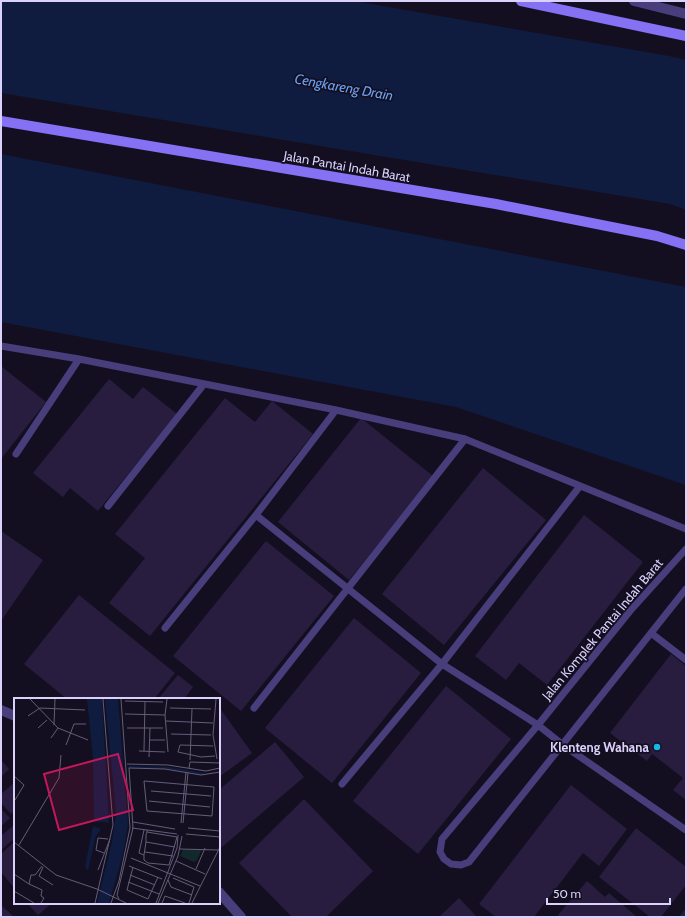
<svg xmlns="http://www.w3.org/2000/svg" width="687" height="918" font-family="Cabin,sans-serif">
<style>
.water{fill:#0f1c3f}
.building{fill:#281d3f}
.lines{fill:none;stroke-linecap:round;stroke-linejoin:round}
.service{stroke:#473e7b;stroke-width:7}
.minor{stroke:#473e7b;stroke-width:10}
.secondary{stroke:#8471f3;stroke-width:10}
.poi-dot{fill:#13b8e6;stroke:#140f20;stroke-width:1.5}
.labels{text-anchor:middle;stroke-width:3.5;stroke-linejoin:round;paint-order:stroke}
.street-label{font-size:13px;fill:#dbd2fb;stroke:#140f20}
.poi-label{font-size:13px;font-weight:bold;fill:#dbd2fb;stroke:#140f20;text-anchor:end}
.water-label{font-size:14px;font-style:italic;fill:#69a2f2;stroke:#140f20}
.inset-river{fill:none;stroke:#0f1c3f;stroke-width:2}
.inset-road{fill:none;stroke:#645d78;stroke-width:1}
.view{fill:#c2185b;fill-opacity:0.15;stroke:#c2185b;stroke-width:2}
.inset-edge{fill:none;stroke:#dbd2fb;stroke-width:2}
</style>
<rect width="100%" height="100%" fill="#140f20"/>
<path class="water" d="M 1,1 L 354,1 L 669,56 L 686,60 L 686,210 L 670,204 L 1,93 Z
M 1,154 L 686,287 L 686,485 L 456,407 L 1,322 Z"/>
<path class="building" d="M 1,366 L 46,402 L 1,459 Z
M 109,379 L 133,399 L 143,387 L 177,414 L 98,511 L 70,488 L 63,497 L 33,473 Z
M 225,398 L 255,422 L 272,401 L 313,434 L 150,636 L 109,603 L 145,558 L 115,534 Z
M 361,418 L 433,476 L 349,580 L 278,522 Z
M 483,468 L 546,520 L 444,645 L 382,594 Z
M 584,515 L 643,562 L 547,685 L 519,663 L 506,680 L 475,656 Z
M 1,531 L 43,560 L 1,621 Z
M 266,541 L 334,596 L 241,711 L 173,656 Z
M 79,595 L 175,673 L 154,699 L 76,699 L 74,697 L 72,699 L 67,699 L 24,664 Z
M 354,618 L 421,673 L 332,783 L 265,728 Z
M 671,654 L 686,666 L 686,800 L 673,790 L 683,778 L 652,754 L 647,761 L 610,733 Z
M 178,675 L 193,687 L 184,699 L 158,699 Z
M 446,686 L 511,739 L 418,854 L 353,801 Z
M 219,707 L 252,753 L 219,777 Z
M 275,742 L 304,777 L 222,847 L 219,844 L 219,790 Z
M 1,760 L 9,769 L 1,777 Z
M 15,782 L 15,810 L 11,814 L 1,803 L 1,794 Z
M 571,785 L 627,829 L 599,866 L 583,853 L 534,917 L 496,917 L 479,904 Z
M 304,799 L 373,871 L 326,917 L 292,917 L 239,863 Z
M 1,809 L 10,818 L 1,826 Z
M 15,824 L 15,838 L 1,850 L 1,836 Z
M 636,828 L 686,867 L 686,885 L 661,917 L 650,917 L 599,877 Z
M 15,841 L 15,889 L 1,872 L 1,854 Z
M 587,881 L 605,897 L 609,893 L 637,917 L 561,917 L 558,915 Z
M 459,898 L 477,917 L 439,917 Z
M 27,903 L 52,903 L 38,915 Z
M 1,905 L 14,917 L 1,917 Z
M 686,908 L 686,917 L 679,917 Z"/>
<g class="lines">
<path class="service" d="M 1,346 L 79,359
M 16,454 L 79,359 L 336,410 L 465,439 L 686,529
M 108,506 L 204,384
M 256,515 L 442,664 L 538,725 L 563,745 L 686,830
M 686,549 L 630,611 L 538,725 L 442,839 L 440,852 L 444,859 L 451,864 L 461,865 L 469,862 L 686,589
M 165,628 L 256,515 L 336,410
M 651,633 L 686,660
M 254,708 L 465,439
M 342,784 L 442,664 L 580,486"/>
<path class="minor" d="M 634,1 L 686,14
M 1,710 L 15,716
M 219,892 L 241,917"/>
<path class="secondary" d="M 521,1 L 686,36
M 1,121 L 496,204 L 657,236 L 686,245"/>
</g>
<circle class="poi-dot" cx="657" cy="747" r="4"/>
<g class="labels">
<g class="street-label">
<text transform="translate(347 166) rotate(10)" y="5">Jalan Pantai Indah Barat</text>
<text transform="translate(602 629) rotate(-50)" y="5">Jalan Komplek Pantai Indah Barat</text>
</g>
<g class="poi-label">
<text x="649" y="752">Klenteng Wahana</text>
</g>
<g class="water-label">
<text transform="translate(344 87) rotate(10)" y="5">Cengkareng Drain</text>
</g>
</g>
<g transform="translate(14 698)">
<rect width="206" height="206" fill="#140f20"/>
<path d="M 188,151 L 183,162 L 180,164 L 166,158 L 169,152 Z" fill="#13282a"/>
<path d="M 73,1 L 88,1 L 95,125 L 80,123 L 79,60 ZM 91,1 L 104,1 L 114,126 L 109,156 L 95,205 L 83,205 L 98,144 L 102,115 ZM 79,128 L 87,131 L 82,138 L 74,172 L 71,169 Z" fill="#0f1c3f"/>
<path class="inset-river" d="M 114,69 L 155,70 L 190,76"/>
<path class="inset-road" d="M 16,1 L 44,30 L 74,42M 153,1 L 151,17 L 154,54M 202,1 L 199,37 L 203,61M 111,3 L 149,4M 156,10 L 197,11M 111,16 L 151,17M 14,18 L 26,10 L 71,12M 152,23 L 199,25M 40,27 L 41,1M 24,30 L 33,22M 113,30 L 149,30M 157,36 L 197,37M 37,40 L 44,30M 136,42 L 151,42M 52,47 L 60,26 L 72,26M 199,48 L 166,47 L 164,54 L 187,59 L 201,58M 125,53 L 151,54M 130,53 L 131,4M 135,59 L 136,30M 176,62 L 178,11M 113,66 L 154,67 L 192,73 L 206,70M 175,70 L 176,64 L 206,65M 0,78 L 10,87 L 1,102M 130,83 L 200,89 L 198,118 L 133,113 ZM 137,93 L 197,98M 135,103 L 196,109M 119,124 L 161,131M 167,125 L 172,74M 169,125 L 174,75M 118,130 L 163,136M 174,130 L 206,133M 133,134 L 163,139 L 155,167 L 134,165 L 130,162 L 130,157 L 132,144 L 132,137 L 133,134 L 133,132M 172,136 L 206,139M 0,144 L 42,177 L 83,191 L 112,205M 132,144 L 161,149M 5,147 L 45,80 L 47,57M 166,151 L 204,152M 131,154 L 159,158M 90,155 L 82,152 L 84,140 L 94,141M 130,157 L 125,155 L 130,132M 117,160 L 186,188M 162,163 L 191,176M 115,168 L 148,181M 29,169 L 25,178 L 39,187M 119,169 L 113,192 L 134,201 L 144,179M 182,171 L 191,150M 84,172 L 96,141M 0,176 L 15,186 L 17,177 L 21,177 L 28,168M 116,177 L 141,187M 159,180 L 180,189 L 175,205M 154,182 L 157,189 L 178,197M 114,184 L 145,196M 15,186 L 28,192 L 27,198 L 30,200 L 27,205M 0,193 L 20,205M 105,201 L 103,197 L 119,130 L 115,70 L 151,71 L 187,77 L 206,74M 81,205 L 99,127 L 89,1M 97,205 L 105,183 L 116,130 L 107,1M 142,205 L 163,150 L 164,137M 144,205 L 164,158 L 168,138M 148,205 L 151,198 L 171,205M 178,205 L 206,149"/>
<path class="view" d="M 104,56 L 119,112 L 45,132 L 30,76 Z"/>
<rect width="206" height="206" class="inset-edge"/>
</g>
<rect width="687" height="918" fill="none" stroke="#dbd2fb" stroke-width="4"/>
<path d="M547 898v6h123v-6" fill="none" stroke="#dbd2fb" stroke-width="2"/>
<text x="553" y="898" font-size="12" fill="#dbd2fb" stroke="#140f20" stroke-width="3" paint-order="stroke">50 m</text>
</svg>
